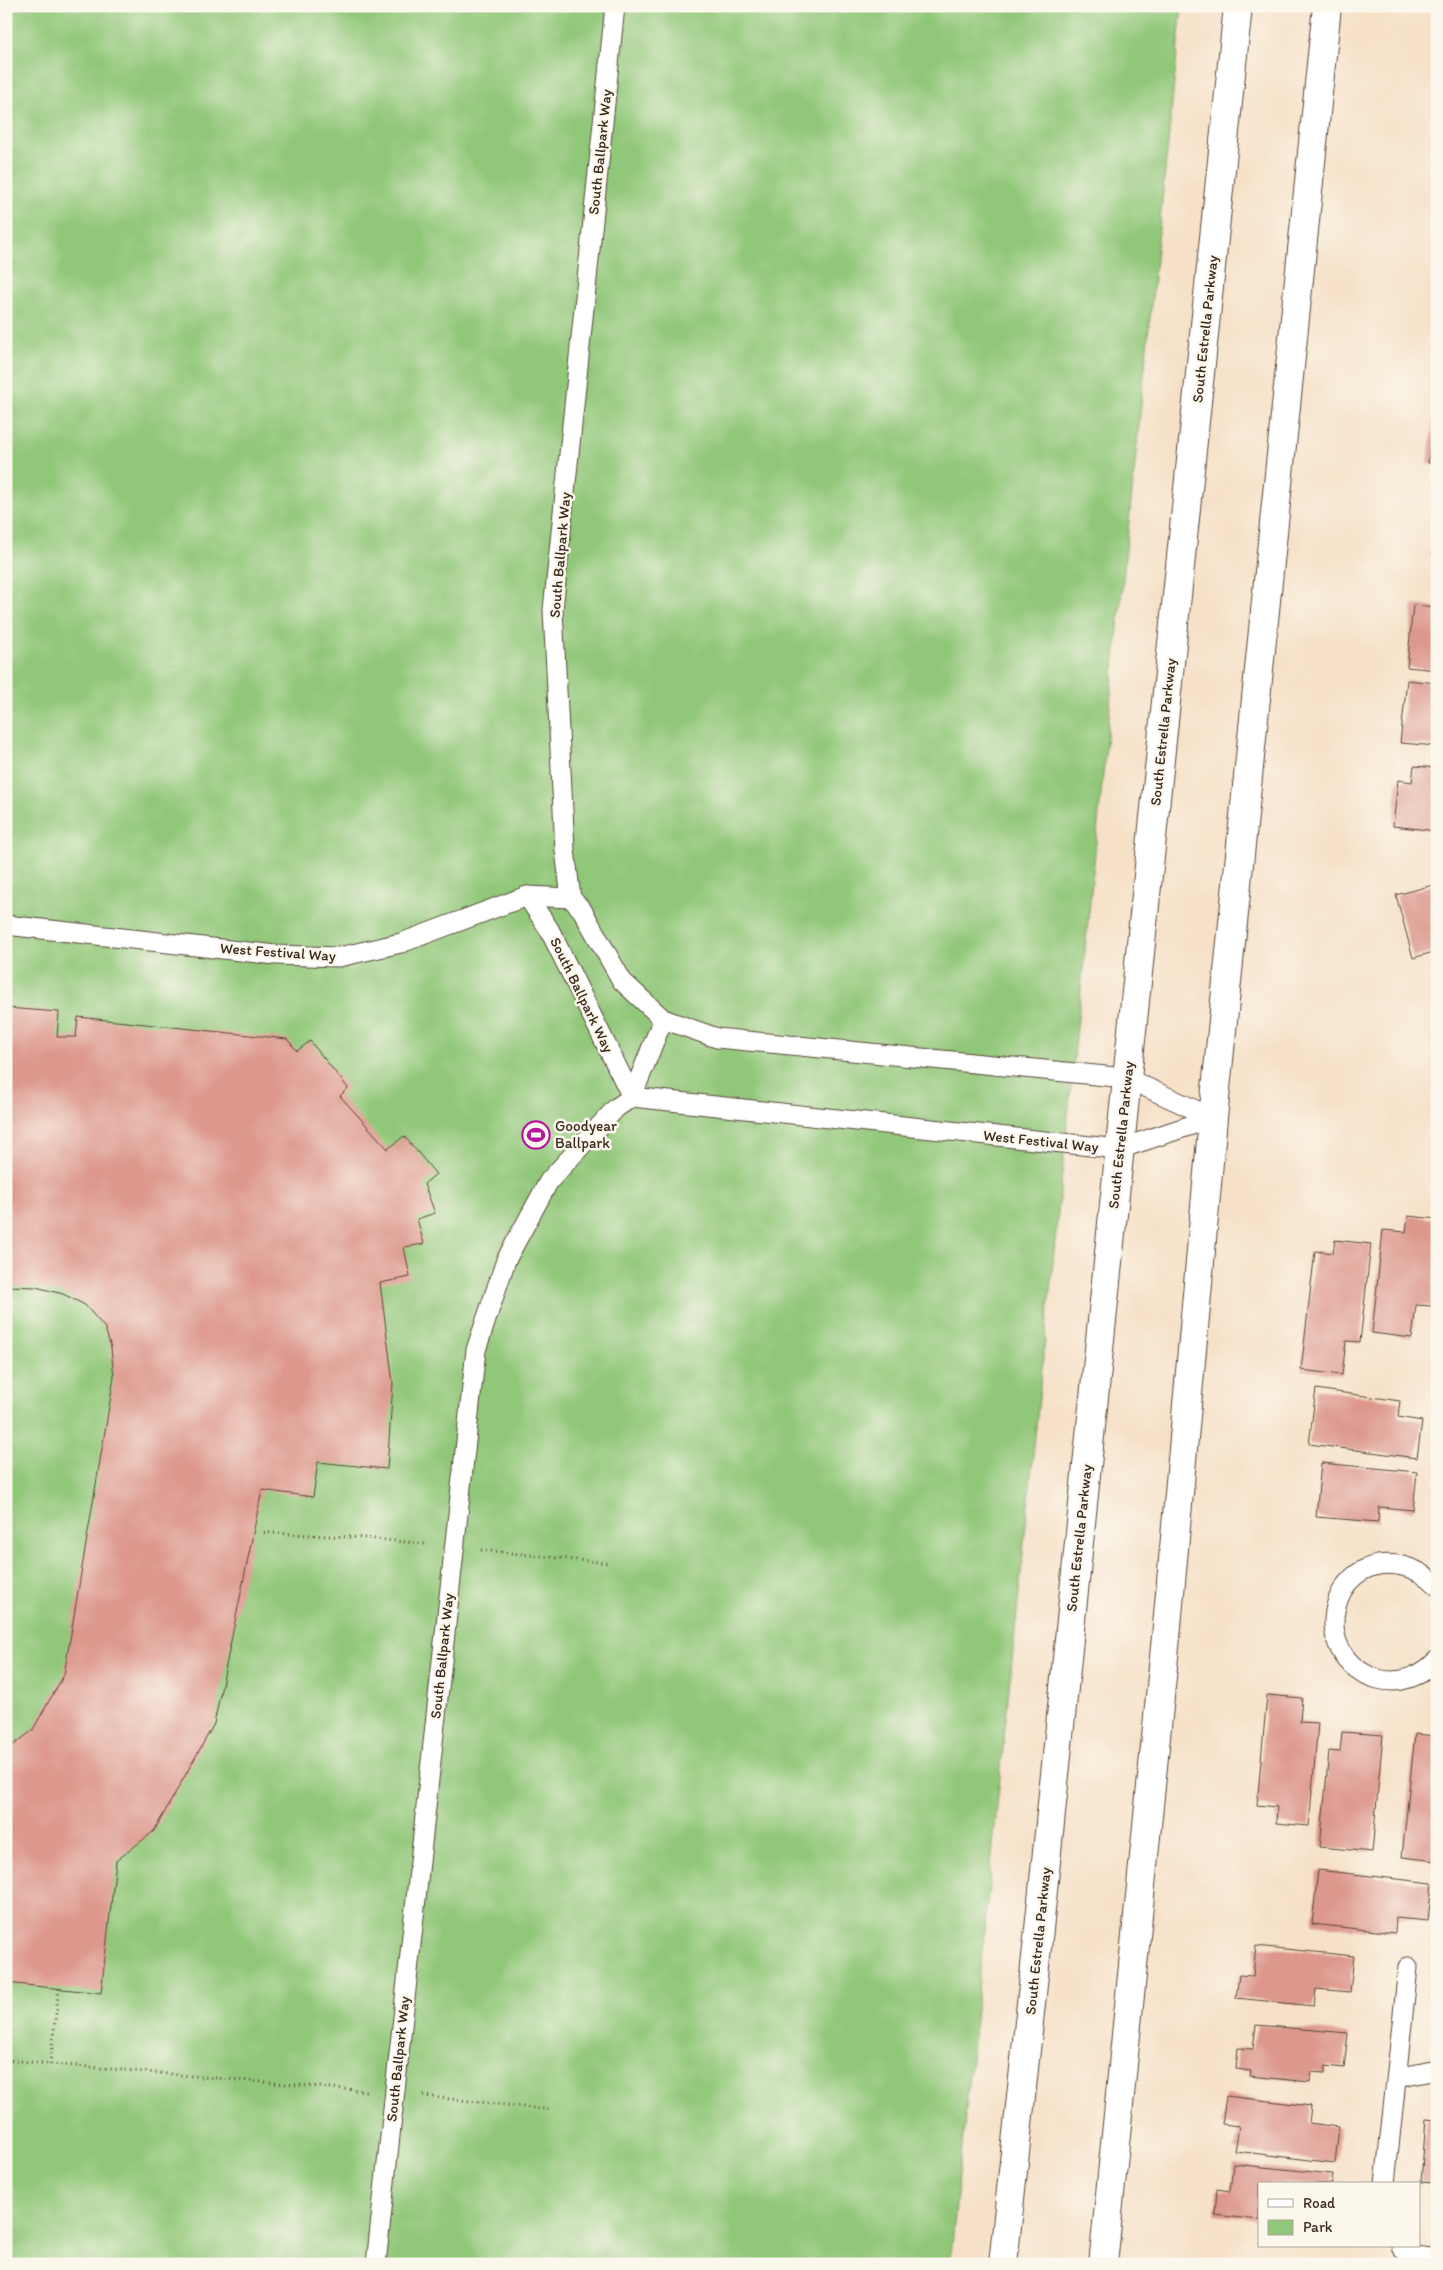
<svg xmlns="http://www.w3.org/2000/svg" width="1443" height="2270" font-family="Itim,sans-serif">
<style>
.green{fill:#91c779;stroke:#66784c}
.building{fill:#dd988d}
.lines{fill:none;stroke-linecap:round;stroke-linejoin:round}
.lane-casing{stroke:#574538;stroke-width:21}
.primary-casing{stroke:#574538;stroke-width:30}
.path{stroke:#574538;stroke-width:3;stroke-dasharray:1 4;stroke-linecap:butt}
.lane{stroke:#fff;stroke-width:19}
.primary{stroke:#fff;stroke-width:28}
.labels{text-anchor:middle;stroke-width:5;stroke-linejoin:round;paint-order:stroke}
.street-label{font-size:15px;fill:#3b2a1e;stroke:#fbf7ec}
.poi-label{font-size:15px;fill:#3b2a1e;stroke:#fbf7ec;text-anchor:start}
</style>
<rect width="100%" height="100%" fill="#fbf7ec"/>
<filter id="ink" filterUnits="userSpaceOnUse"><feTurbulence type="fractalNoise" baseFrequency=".02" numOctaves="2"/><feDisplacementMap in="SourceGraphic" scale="10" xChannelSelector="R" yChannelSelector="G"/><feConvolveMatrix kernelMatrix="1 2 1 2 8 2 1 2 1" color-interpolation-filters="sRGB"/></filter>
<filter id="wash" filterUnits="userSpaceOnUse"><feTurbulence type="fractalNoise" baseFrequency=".0096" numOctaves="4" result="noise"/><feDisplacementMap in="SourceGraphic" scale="20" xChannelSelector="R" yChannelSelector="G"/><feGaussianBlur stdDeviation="1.12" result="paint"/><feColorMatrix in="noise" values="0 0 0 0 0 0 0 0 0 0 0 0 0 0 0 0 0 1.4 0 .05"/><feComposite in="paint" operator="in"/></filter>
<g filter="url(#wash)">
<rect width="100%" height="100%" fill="#f6e1c8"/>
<path class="green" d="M 6,6 L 1182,6 L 950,2264 L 6,2264 Z"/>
<g id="blocks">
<path class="building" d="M 1435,400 L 1437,400 L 1437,464 L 1428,463 Z
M 1435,519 L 1437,520 L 1437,553 L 1432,553 Z
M 1413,605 L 1437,607 L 1437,670 L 1407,667 Z
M 1407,680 L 1437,683 L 1437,746 L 1400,743 Z
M 1414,766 L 1437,768 L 1437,831 L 1393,826 L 1398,780 L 1412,782 Z
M 1437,884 L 1437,951 L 1413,958 L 1396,895 Z
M 6,1008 L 59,1012 L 57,1037 L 76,1037 L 78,1017 L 287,1039 L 297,1051 L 310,1041 L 348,1088 L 340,1096 L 388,1149 L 404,1136 L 436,1174 L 424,1184 L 435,1213 L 417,1219 L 424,1244 L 404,1247 L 410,1277 L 380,1283 L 393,1383 L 387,1469 L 318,1462 L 313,1497 L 262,1490 L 214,1724 L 154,1831 L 116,1861 L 101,1993 L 6,1983 L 6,1769 L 8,1749 L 32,1731 L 64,1675 L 114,1377 L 111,1348 L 105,1328 L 85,1305 L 63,1294 L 36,1287 L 6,1286 Z
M 1408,1216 L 1437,1219 L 1437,1254 L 1431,1306 L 1416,1305 L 1412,1338 L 1372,1333 L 1383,1230 L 1406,1232 Z
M 1335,1240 L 1371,1244 L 1360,1342 L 1346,1341 L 1342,1375 L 1301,1370 L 1315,1251 L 1333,1253 Z
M 1316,1389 L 1400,1401 L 1398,1417 L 1422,1421 L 1417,1458 L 1309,1444 Z
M 1321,1463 L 1417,1472 L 1413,1510 L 1379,1507 L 1378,1522 L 1316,1517 Z
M 1267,1695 L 1302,1698 L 1300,1722 L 1318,1723 L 1309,1826 L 1276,1823 L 1277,1807 L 1257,1805 Z
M 1342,1732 L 1383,1735 L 1372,1852 L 1320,1847 L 1329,1751 L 1340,1752 Z
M 1415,1734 L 1437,1736 L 1437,1861 L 1402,1857 Z
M 1318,1870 L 1432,1883 L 1428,1921 L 1396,1918 L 1395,1933 L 1312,1924 Z
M 1256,1946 L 1354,1956 L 1350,1992 L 1316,1989 L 1314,2006 L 1236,1998 L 1239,1975 L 1253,1976 Z
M 1256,2025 L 1348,2033 L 1344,2068 L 1326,2066 L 1325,2073 L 1311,2072 L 1310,2082 L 1250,2076 L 1251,2071 L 1236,2069 L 1238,2048 L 1253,2049 Z
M 1226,2096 L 1311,2106 L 1309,2123 L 1339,2127 L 1335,2163 L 1235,2151 L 1239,2126 L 1222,2124 Z
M 1426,2119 L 1437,2120 L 1437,2206 L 1433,2206 L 1435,2183 L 1421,2182 Z
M 1233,2164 L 1333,2174 L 1332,2184 L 1259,2184 L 1259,2220 L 1215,2215 L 1217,2189 L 1230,2191 Z"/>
</g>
</g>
<g filter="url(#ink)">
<use href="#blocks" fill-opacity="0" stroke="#574538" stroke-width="1"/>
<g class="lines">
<g class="lane-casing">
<path id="lane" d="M 615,6 L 553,610 L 565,850 L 571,898 L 582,910 L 622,981 L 663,1019 L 717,1038 L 1126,1078 L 1213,1118
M 527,896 L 549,929 L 632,1097 L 1119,1149 L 1213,1118
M 6,925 L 276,955 L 339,957 L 401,943 L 527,896 L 571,898
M 1437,1586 C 1426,1574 1414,1568 1398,1565 C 1328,1554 1307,1659 1378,1679 C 1400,1685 1422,1676 1437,1660
M 1397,2078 L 1437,2070
M 1385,2184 L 1408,1967
M 1401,2246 L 1409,2255 L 1437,2259
M 376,2264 L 476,1350 L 506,1260 L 549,1181 L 616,1108 L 632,1097 L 663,1019"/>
</g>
<g class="primary-casing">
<path id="primary" d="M 1003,2264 L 1039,1929 L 1238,6
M 1103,2264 L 1166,1637 L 1213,1118 L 1327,6"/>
</g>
<path class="path" d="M 254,1532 L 366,1538 L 425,1544
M 481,1550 L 608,1563
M 6,2060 L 367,2091
M 50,2064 L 59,1988
M 423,2096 L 552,2110"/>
<use href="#lane" class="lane"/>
<use href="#primary" class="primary"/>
</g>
</g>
<defs>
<g id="stadium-ring" transform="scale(1.4375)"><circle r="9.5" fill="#fbf7ec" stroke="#b5179e" stroke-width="1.5"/><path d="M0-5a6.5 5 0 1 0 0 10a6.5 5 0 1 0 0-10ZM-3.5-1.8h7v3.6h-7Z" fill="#b5179e"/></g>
</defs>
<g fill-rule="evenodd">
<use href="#stadium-ring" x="536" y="1135"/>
</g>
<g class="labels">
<g class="street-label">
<text transform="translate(600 152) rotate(-84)" y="5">South Ballpark Way</text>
<text transform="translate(1205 329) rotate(-84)" y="5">South Estrella Parkway</text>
<text transform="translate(560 555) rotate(-85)" y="5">South Ballpark Way</text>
<text transform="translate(1163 732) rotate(-84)" y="5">South Estrella Parkway</text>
<text transform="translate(278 952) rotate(4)" y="5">West Festival Way</text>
<text transform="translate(582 995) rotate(64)" y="5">South Ballpark Way</text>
<text transform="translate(1121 1135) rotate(-84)" y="5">South Estrella Parkway</text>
<text transform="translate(1041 1141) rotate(6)" y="5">West Festival Way</text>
<text transform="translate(1079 1538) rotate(-84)" y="5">South Estrella Parkway</text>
<text transform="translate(442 1656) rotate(-84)" y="5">South Ballpark Way</text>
<text transform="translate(1038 1941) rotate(-84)" y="5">South Estrella Parkway</text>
<text transform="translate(398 2059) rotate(-84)" y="5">South Ballpark Way</text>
</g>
<g class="poi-label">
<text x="555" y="1131">Goodyear<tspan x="555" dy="17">Ballpark</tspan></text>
</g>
</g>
<rect width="1443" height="2270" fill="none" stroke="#fbf7ec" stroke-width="25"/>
<rect x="1258" y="2182" width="162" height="65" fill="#fbf7ec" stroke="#aea59a"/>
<rect x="1268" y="2199" width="25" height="8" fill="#ffffff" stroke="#aea59a"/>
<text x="1303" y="2208" font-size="15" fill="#3b2a1e">Road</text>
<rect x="1268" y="2220" width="25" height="15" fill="#91c779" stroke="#aea59a"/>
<text x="1303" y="2232" font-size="15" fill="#3b2a1e">Park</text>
</svg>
